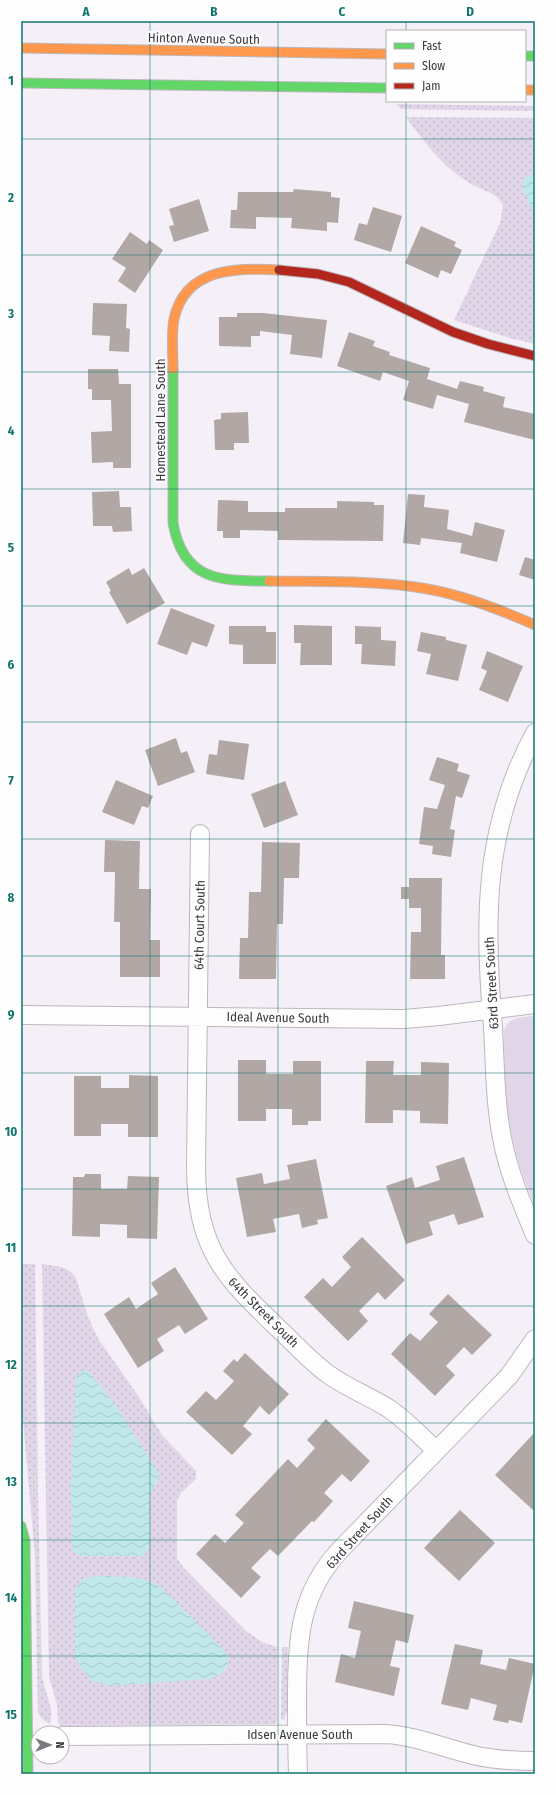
<svg xmlns="http://www.w3.org/2000/svg" width="556" height="1795" font-family="'Fira Sans Condensed',sans-serif">
<style>
.grass{fill:url(#grass-dots)}
.park{fill:#e0d6e8}
.water{fill:url(#water-waves)}
.building{fill:#b1a8a6}
.lines{fill:none;stroke-linecap:round;stroke-linejoin:round}
.street-casing{stroke:#bbb7bd;stroke-width:20}
.fast-casing{stroke:#bbb7bd;stroke-width:11}
.slow-casing{stroke:#bbb7bd;stroke-width:11}
.jam-casing{stroke:#bbb7bd;stroke-width:11}
.street{stroke:#fefdfe;stroke-width:18}
.fast{stroke:#63d668;stroke-width:9}
.slow{stroke:#ff974d;stroke-width:9}
.jam{stroke:#b3261e;stroke-width:9}
.grid{fill:none;stroke:#0f766e;stroke-width:1;stroke-opacity:0.55}
.labels{text-anchor:middle;stroke-width:4;stroke-linejoin:round;paint-order:stroke}
.street-label{font-size:13px;fill:#3c393f;stroke:#fefefe}
.neatline{fill:none;stroke:#0f766e;stroke-width:1.5}
.grid-label{font-size:13px;text-anchor:middle;font-weight:bold;fill:#0f766e}
</style>
<defs>
<pattern id="grass-dots" width="8" height="8" patternUnits="userSpaceOnUse"><rect width="8" height="8" fill="#e0d6e8"/><path d="M2 2h.1M6 6h.1" fill="none" stroke="#c1b8c8" stroke-width="1.8" stroke-linecap="round"/></pattern>
<pattern id="water-waves" width="16" height="10" patternUnits="userSpaceOnUse"><rect width="16" height="10" fill="#c0e8eb"/><path d="M0 5q4-4 8 0t8 0" fill="none" stroke="#a6c8cb"/></pattern>
</defs>
<rect width="100%" height="100%" fill="#f5f0f8"/>
<path class="grass" d="M 396,104 L 535,106 L 535,111 L 401,109 Z
M 406,117 L 535,118 L 535,344 L 506,337 L 454,320 L 500,223 L 503,205 C 497,193 484,191 473,185 C 444,169 425,143 406,117 Z
M 21,1264 L 35,1264 L 38,1494 L 42,1677 L 51,1709 L 51,1720 L 49,1724 L 41,1718 L 38,1713 L 35,1556 L 21,1397 Z
M 42,1264 L 62,1267 L 71,1272 L 76,1278 L 88,1317 L 99,1340 L 139,1397 L 162,1435 L 196,1471 L 196,1479 L 181,1493 L 177,1500 L 177,1558 L 182,1566 L 246,1631 L 262,1642 L 277,1647 L 277,1720 L 275,1724 L 60,1726 L 58,1721 L 57,1704 L 49,1677 Z
M 282,1647 L 288,1647 L 287,1712 L 284,1720 L 281,1719 Z"/>
<path class="park" d="M 535,1016 L 535,1207 C 527,1187 519,1167 514,1146 C 505,1109 504,1069 504,1032 C 506,1017 522,1017 535,1016 Z"/>
<path class="water" d="M 535,174 L 535,217 L 522,186 L 524,178 Z
M 84,1370 L 90,1373 L 112,1400 L 159,1474 C 159,1482 151,1488 150,1497 C 148,1513 152,1531 149,1547 L 146,1553 L 140,1556 L 82,1556 L 75,1553 L 72,1547 L 71,1482 L 76,1379 L 79,1373 Z
M 105,1576 C 125,1577 145,1576 162,1588 L 226,1652 C 233,1667 222,1676 208,1679 L 110,1686 L 92,1681 L 81,1669 L 75,1656 L 75,1593 C 78,1576 91,1577 105,1576 Z"/>
<path class="building" d="M 294,189 L 331,192 L 331,197 L 340,198 L 338,223 L 327,222 L 327,231 L 291,228 L 292,218 L 256,217 L 256,229 L 230,228 L 231,210 L 237,210 L 238,192 L 293,192 Z
M 199,199 L 209,231 L 174,242 L 169,226 L 174,225 L 169,209 Z
M 373,207 L 402,216 L 391,252 L 354,240 L 359,223 L 367,225 Z
M 421,226 L 456,242 L 454,246 L 462,250 L 451,274 L 441,270 L 438,278 L 405,263 Z
M 130,232 L 147,244 L 149,240 L 163,250 L 135,293 L 118,281 L 126,268 L 112,259 Z
M 93,303 L 127,304 L 126,328 L 130,329 L 129,352 L 109,351 L 110,336 L 92,335 Z
M 237,313 L 263,313 L 327,320 L 322,358 L 290,354 L 292,335 L 260,331 L 260,336 L 251,336 L 251,347 L 219,346 L 219,317 L 237,317 Z
M 349,332 L 375,341 L 373,346 L 390,352 L 389,355 L 430,368 L 427,379 L 457,389 L 460,381 L 484,387 L 483,391 L 505,397 L 503,407 L 535,414 L 535,440 L 464,422 L 469,404 L 437,395 L 433,409 L 403,400 L 409,381 L 383,372 L 380,381 L 337,366 Z
M 88,369 L 118,369 L 119,384 L 131,384 L 131,468 L 113,468 L 113,462 L 92,463 L 91,432 L 112,431 L 111,400 L 92,400 L 92,389 L 88,389 Z
M 248,412 L 249,443 L 234,443 L 234,450 L 215,450 L 214,420 L 221,419 L 221,413 Z
M 119,491 L 120,507 L 131,507 L 132,531 L 113,532 L 112,526 L 93,526 L 92,492 Z
M 408,494 L 425,495 L 424,507 L 449,510 L 447,529 L 472,536 L 475,522 L 505,530 L 497,562 L 460,553 L 462,543 L 421,538 L 420,545 L 403,543 Z
M 218,500 L 248,501 L 248,512 L 285,512 L 285,508 L 337,508 L 337,501 L 374,502 L 374,505 L 384,505 L 383,541 L 278,540 L 278,531 L 240,530 L 240,538 L 223,538 L 223,531 L 217,531 Z
M 525,557 L 535,560 L 535,580 L 519,575 Z
M 129,568 L 132,575 L 144,568 L 165,603 L 127,624 L 109,592 L 111,591 L 106,582 Z
M 171,608 L 215,625 L 207,647 L 192,642 L 187,655 L 157,644 Z
M 294,625 L 332,626 L 332,665 L 300,665 L 301,643 L 294,643 Z
M 229,626 L 266,626 L 266,632 L 276,632 L 276,664 L 243,664 L 243,645 L 229,644 Z
M 355,626 L 381,627 L 381,640 L 396,641 L 395,666 L 361,664 L 362,644 L 355,644 Z
M 421,632 L 446,637 L 446,640 L 467,645 L 458,681 L 426,674 L 431,654 L 417,651 Z
M 487,651 L 523,666 L 508,702 L 479,690 L 487,671 L 481,668 Z
M 176,738 L 181,753 L 187,751 L 195,772 L 158,786 L 145,750 Z
M 219,740 L 249,744 L 244,780 L 206,774 L 209,754 L 217,755 Z
M 437,757 L 459,764 L 457,771 L 470,775 L 462,798 L 456,796 L 450,829 L 455,830 L 451,857 L 432,854 L 433,846 L 419,844 L 424,807 L 437,809 L 445,785 L 429,780 Z
M 116,780 L 153,796 L 148,808 L 142,806 L 134,825 L 102,812 Z
M 285,781 L 298,815 L 264,828 L 251,794 Z
M 105,840 L 140,841 L 139,889 L 151,889 L 150,940 L 160,940 L 160,977 L 120,977 L 120,922 L 114,922 L 115,872 L 104,872 Z
M 262,842 L 300,843 L 299,878 L 284,878 L 283,924 L 277,924 L 276,979 L 239,979 L 240,938 L 248,938 L 249,892 L 261,892 Z
M 409,878 L 442,878 L 441,955 L 445,955 L 445,979 L 410,979 L 411,932 L 421,932 L 421,908 L 409,908 L 409,899 L 401,899 L 401,887 L 409,887 Z
M 238,1060 L 266,1060 L 266,1074 L 293,1074 L 293,1061 L 321,1061 L 321,1121 L 308,1121 L 308,1125 L 292,1125 L 292,1109 L 266,1109 L 266,1121 L 238,1121 Z
M 366,1061 L 394,1061 L 393,1075 L 421,1075 L 421,1062 L 449,1063 L 448,1124 L 420,1123 L 420,1111 L 393,1110 L 393,1123 L 365,1123 Z
M 129,1075 L 158,1076 L 158,1137 L 128,1137 L 128,1124 L 101,1124 L 101,1136 L 74,1136 L 74,1076 L 101,1076 L 101,1088 L 129,1088 Z
M 464,1157 L 484,1217 L 458,1225 L 454,1214 L 429,1222 L 433,1235 L 406,1244 L 386,1186 L 412,1177 L 415,1188 L 440,1180 L 436,1166 Z
M 316,1159 L 328,1218 L 317,1220 L 318,1224 L 302,1228 L 299,1214 L 273,1219 L 276,1232 L 247,1237 L 236,1178 L 262,1173 L 264,1184 L 290,1179 L 287,1165 Z
M 85,1174 L 101,1174 L 101,1189 L 127,1189 L 128,1176 L 159,1177 L 157,1239 L 127,1238 L 127,1225 L 100,1224 L 100,1237 L 72,1236 L 73,1177 L 84,1177 Z
M 362,1237 L 405,1280 L 385,1300 L 378,1292 L 359,1311 L 368,1321 L 348,1341 L 304,1297 L 323,1278 L 332,1287 L 351,1267 L 342,1257 Z
M 175,1267 L 208,1319 L 185,1334 L 179,1325 L 157,1339 L 164,1351 L 138,1368 L 104,1314 L 129,1297 L 136,1309 L 158,1294 L 151,1283 Z
M 448,1294 L 492,1335 L 472,1355 L 464,1347 L 446,1366 L 455,1375 L 435,1396 L 391,1354 L 410,1333 L 420,1341 L 438,1322 L 429,1314 Z
M 245,1353 L 289,1394 L 269,1415 L 260,1406 L 243,1426 L 252,1434 L 232,1455 L 186,1412 L 206,1391 L 216,1400 L 234,1381 L 223,1371 L 234,1359 L 237,1362 Z
M 326,1419 L 370,1461 L 351,1482 L 342,1474 L 324,1493 L 333,1501 L 314,1522 L 312,1521 L 278,1556 L 270,1549 L 251,1568 L 261,1577 L 241,1598 L 196,1554 L 215,1534 L 225,1543 L 244,1523 L 235,1515 L 288,1459 L 297,1468 L 315,1448 L 307,1440 Z
M 535,1432 L 535,1512 L 495,1475 Z
M 460,1510 L 495,1543 L 459,1581 L 424,1548 Z
M 354,1601 L 414,1615 L 408,1643 L 396,1640 L 390,1666 L 400,1668 L 394,1696 L 335,1682 L 341,1654 L 355,1658 L 361,1631 L 348,1628 Z
M 455,1644 L 483,1650 L 480,1664 L 506,1670 L 509,1658 L 535,1664 L 522,1723 L 509,1720 L 508,1723 L 493,1720 L 497,1705 L 471,1698 L 468,1710 L 441,1704 Z"/>
<g class="lines">
<g class="street-casing">
<path id="street" d="M 535,733 C 483,829 484,921 493,1027 C 495,1064 495,1102 502,1138 C 508,1171 522,1204 535,1235
M 200,834 L 196,1168 C 197,1248 223,1276 279,1329 C 295,1344 310,1361 328,1374 C 347,1388 369,1396 388,1408 C 406,1420 420,1436 436,1450
M 21,1015 L 404,1019 L 439,1016 L 535,1004
M 62,1736 L 386,1734 C 416,1736 444,1748 473,1755 C 494,1760 514,1761 535,1761
M 298,1774 C 297,1748 297,1721 297,1695 C 297,1639 300,1593 340,1550 L 509,1376 L 535,1339"/>
</g>
<g class="fast-casing">
<path id="fast" d="M 525,56 L 535,56
M 21,83 L 387,88
M 173,369 L 173,523 C 183,581 220,581 269,581
M 21,1526 L 25,1541 L 28,1774"/>
</g>
<g class="slow-casing">
<path id="slow" d="M 21,48 L 387,54
M 525,90 L 535,90
M 173,369 C 173,353 171,335 174,319 C 185,268 236,267 279,270
M 269,581 C 320,582 371,580 422,588 C 461,594 499,609 535,625"/>
</g>
<g class="jam-casing">
<path id="jam" d="M 279,270 L 318,274 L 349,282 L 453,332 L 488,344 L 535,356"/>
</g>
<use href="#street" class="street"/>
<use href="#fast" class="fast"/>
<use href="#slow" class="slow"/>
<use href="#jam" class="jam"/>
</g>
<path class="grid" d="M 150,21 L 150,1774M 278,21 L 278,1774M 406,21 L 406,31M 406,101 L 406,1774M 21,139 L 535,139M 21,255 L 535,255M 21,372 L 535,372M 21,489 L 535,489M 21,606 L 535,606M 21,722 L 535,722M 21,839 L 535,839M 21,956 L 535,956M 21,1073 L 535,1073M 21,1189 L 535,1189M 21,1306 L 535,1306M 21,1423 L 535,1423M 21,1540 L 535,1540M 21,1656 L 535,1656"/>
<g class="labels">
<g class="street-label">
<text transform="translate(204 38) rotate(1)" y="5">Hinton Avenue South</text>
<text transform="translate(160 420) rotate(-90)" y="5">Homestead Lane South</text>
<text transform="translate(199 925) rotate(-89)" y="5">64th Court South</text>
<text transform="translate(491 983) rotate(-93)" y="5">63rd Street South</text>
<text transform="translate(278 1017) rotate(1)" y="5">Ideal Avenue South</text>
<text transform="translate(264 1312) rotate(45)" y="5">64th Street South</text>
<text transform="translate(359 1532) rotate(-48)" y="5">63rd Street South</text>
<text x="300" y="1739">Idsen Avenue South</text>
</g>
</g>
<rect width="556" height="1795" fill="none" stroke="#fefefe" stroke-width="44"/>
<rect x="386" y="30" width="140" height="72" fill="#fefefe" stroke="#b0afb2"/>
<rect x="394" y="43" width="20" height="6" fill="#63d668" stroke="#b0afb2"/>
<text x="422" y="50" font-size="12" fill="#3c393f">Fast</text>
<rect x="394" y="63" width="20" height="6" fill="#ff974d" stroke="#b0afb2"/>
<text x="422" y="70" font-size="12" fill="#3c393f">Slow</text>
<rect x="394" y="83" width="20" height="6" fill="#b3261e" stroke="#b0afb2"/>
<text x="422" y="90" font-size="12" fill="#3c393f">Jam</text>
<g transform="translate(50 1745) rotate(90)"><circle r="19" fill="#fefefe" stroke="#b0afb2"/>
<path d="M0-3L7 15L0 10L-7 15Z" fill="#7d7980"/>
<text y="-6" font-size="11" font-weight="bold" text-anchor="middle" fill="#3c393f">N</text>
</g>
<rect x="22" y="22" width="512" height="1751" class="neatline"/>
<g class="grid-label">
<text x="86" y="16">A</text>
<text x="214" y="16">B</text>
<text x="342" y="16">C</text>
<text x="470" y="16">D</text>
<text x="11" y="85">1</text>
<text x="11" y="202">2</text>
<text x="11" y="318">3</text>
<text x="11" y="435">4</text>
<text x="11" y="552">5</text>
<text x="11" y="669">6</text>
<text x="11" y="785">7</text>
<text x="11" y="902">8</text>
<text x="11" y="1019">9</text>
<text x="11" y="1136">10</text>
<text x="11" y="1252">11</text>
<text x="11" y="1369">12</text>
<text x="11" y="1486">13</text>
<text x="11" y="1602">14</text>
<text x="11" y="1719">15</text>
</g>
</svg>
